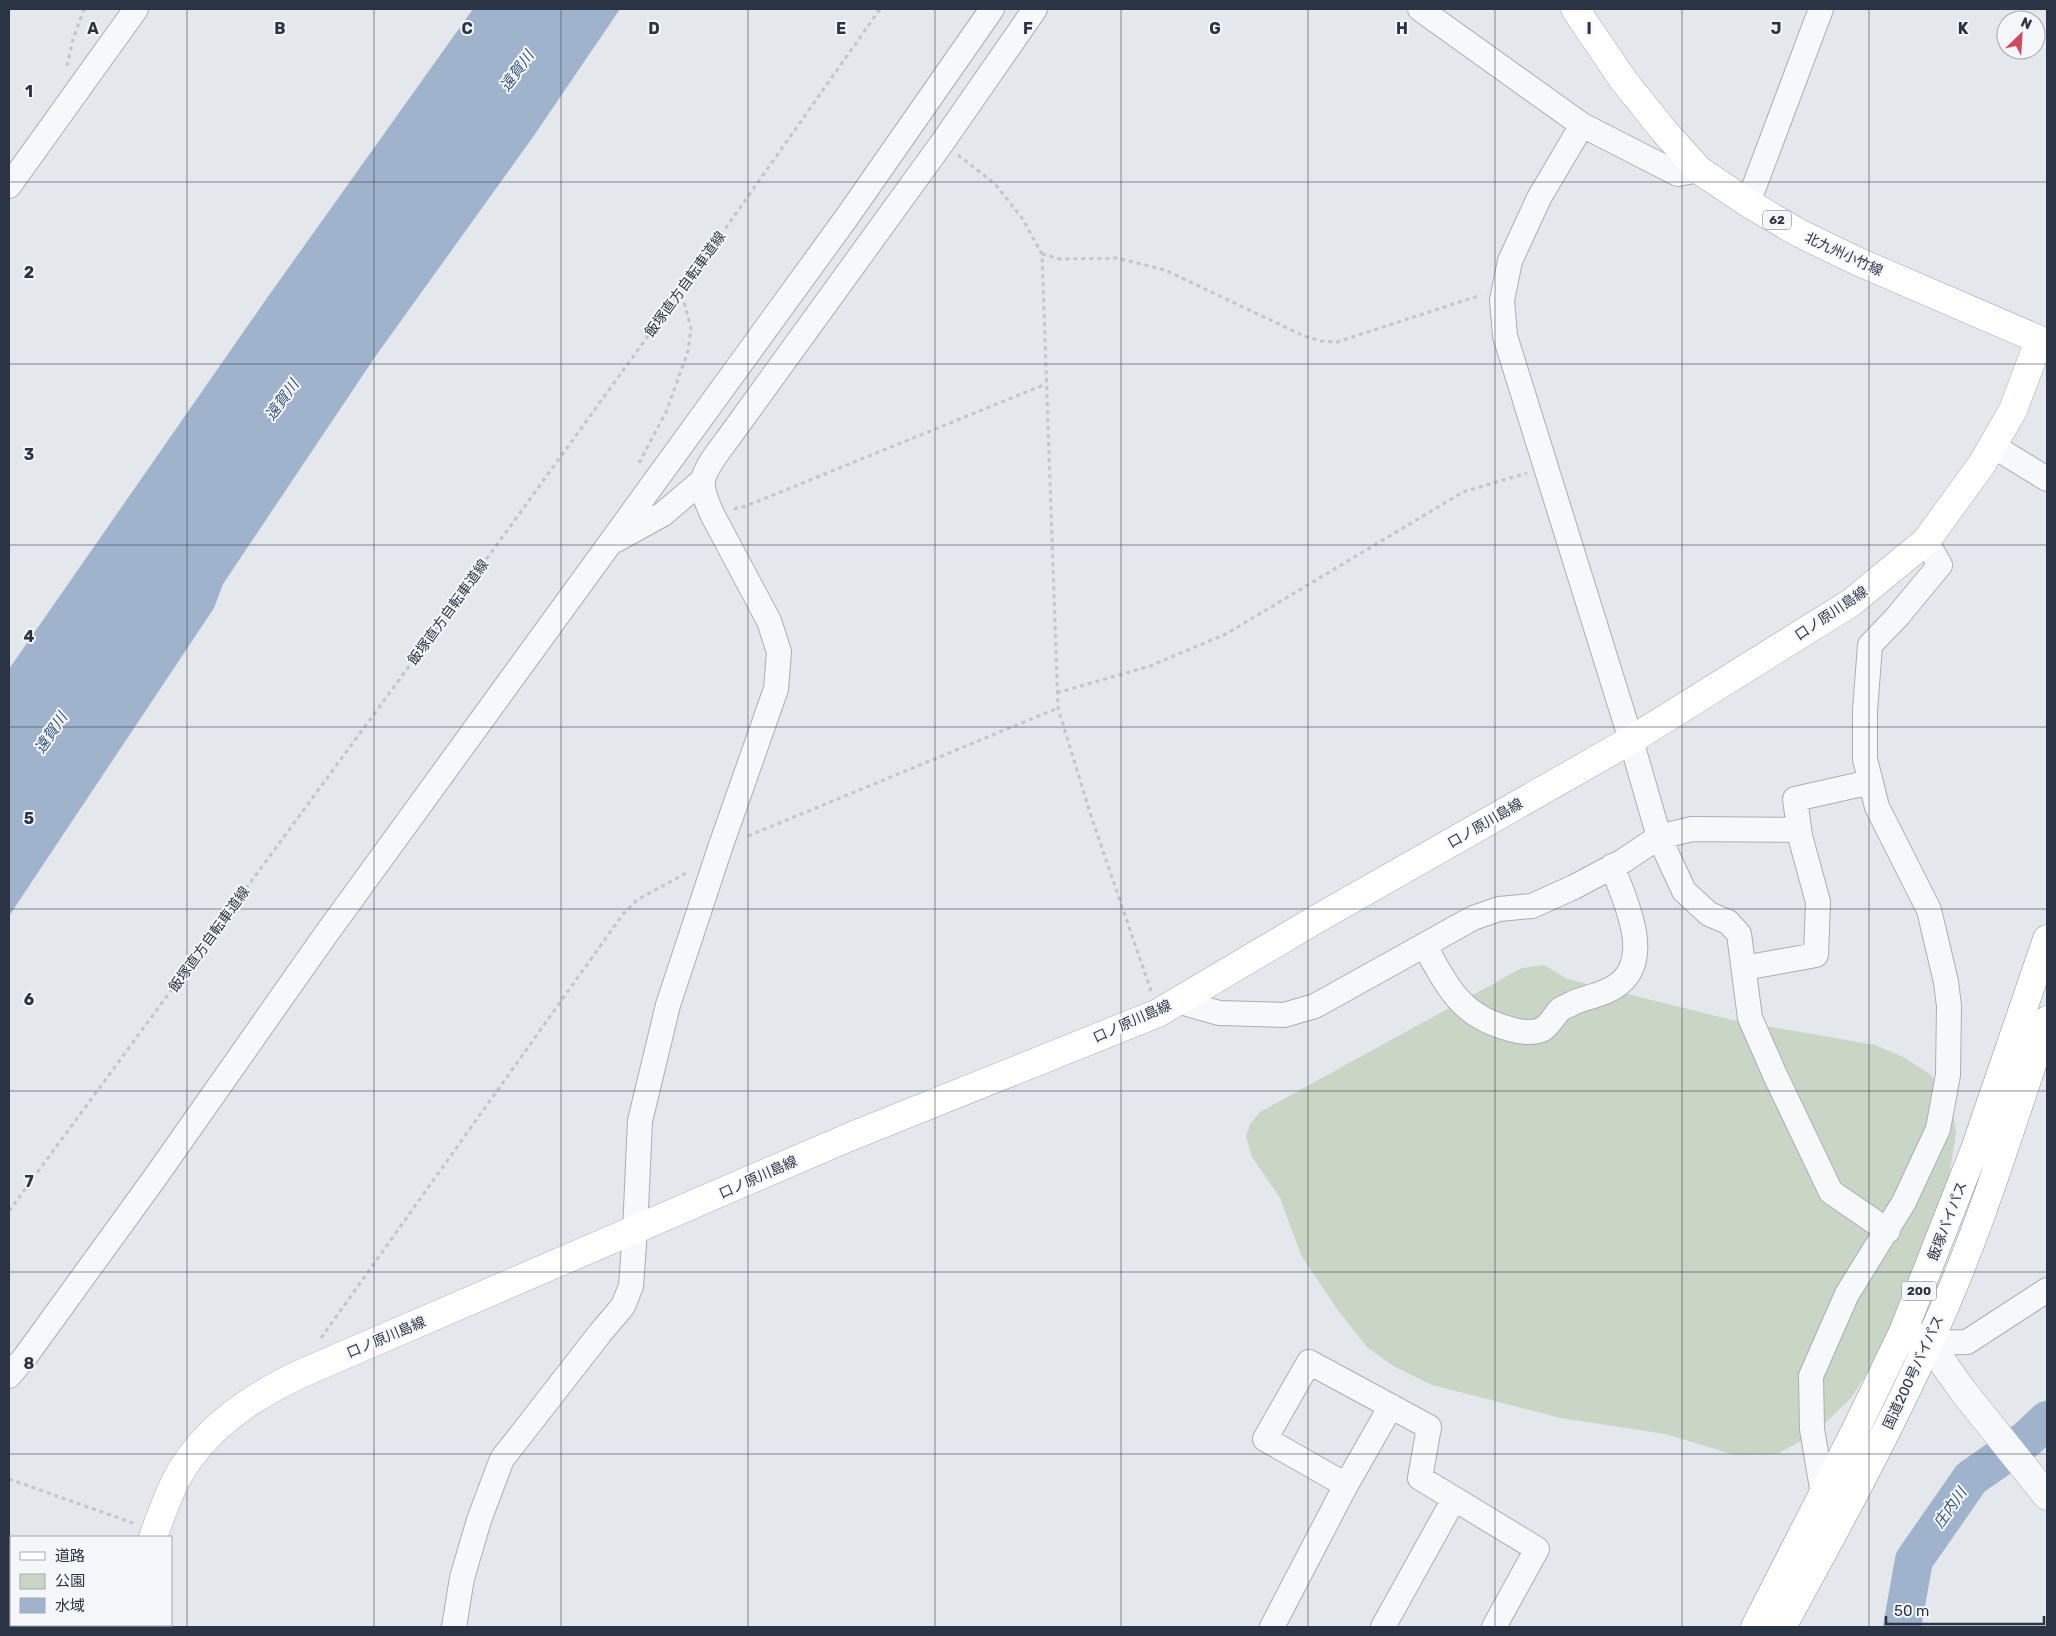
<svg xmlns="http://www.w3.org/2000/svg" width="2056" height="1636" font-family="Rubik,'Noto Sans JP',sans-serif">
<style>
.green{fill:#c9d6c5}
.water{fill:#9fb4cc}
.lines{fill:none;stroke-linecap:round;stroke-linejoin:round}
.river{stroke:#9fb4cc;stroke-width:38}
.minor-casing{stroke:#a9aeb7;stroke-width:26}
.tertiary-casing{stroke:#a9aeb7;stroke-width:29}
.secondary-casing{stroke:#a9aeb7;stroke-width:29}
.primary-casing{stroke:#a3abb8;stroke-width:29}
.trunk-casing{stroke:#8b94a3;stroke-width:29}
.path{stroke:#c2c5cb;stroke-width:3;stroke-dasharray:4 4;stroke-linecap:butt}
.minor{stroke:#f7f8fa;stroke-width:24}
.tertiary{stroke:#f7f8fa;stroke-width:28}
.secondary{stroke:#fff;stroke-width:28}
.primary{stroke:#fff;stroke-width:28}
.trunk{stroke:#fff;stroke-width:28}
.grid{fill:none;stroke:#2b3445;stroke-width:1;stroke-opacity:0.55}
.labels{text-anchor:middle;stroke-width:4;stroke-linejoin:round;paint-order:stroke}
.shield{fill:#f4f6f9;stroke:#676e7b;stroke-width:1}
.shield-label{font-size:12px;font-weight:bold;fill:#2b3445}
.street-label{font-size:14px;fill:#2b3445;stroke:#f4f6f9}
.water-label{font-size:15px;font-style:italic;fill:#34527a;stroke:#f4f6f9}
.grid-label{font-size:16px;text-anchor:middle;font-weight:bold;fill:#2b3445;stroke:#f4f6f9;stroke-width:4;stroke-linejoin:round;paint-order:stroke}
</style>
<rect width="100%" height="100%" fill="#e4e7ec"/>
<path class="green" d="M 1544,965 L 1567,979 L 1732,1020 L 1875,1045 L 1905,1058 L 1930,1074 L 1951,1101 L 1956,1133 L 1947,1191 L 1886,1344 L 1851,1398 L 1815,1433 L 1777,1454 L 1735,1455 L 1665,1434 L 1561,1418 L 1432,1385 L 1393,1366 L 1367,1347 L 1337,1309 L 1301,1255 L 1280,1198 L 1252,1157 L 1246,1136 L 1250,1124 L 1260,1112 L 1522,968 Z"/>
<path class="water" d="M 473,9 L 620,9 L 533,137 L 375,357 L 223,584 L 214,608 L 9,916 L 9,669 L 267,298 Z"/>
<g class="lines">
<path class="river" d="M 1902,1627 L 1914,1560 L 1971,1478 L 2027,1439 L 2047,1420"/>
<g class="minor-casing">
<path id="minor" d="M 1420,9 L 1582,125 L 1678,174 L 1699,170
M 1582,125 L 1539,198 L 1510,261 L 1502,300 L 1505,336 L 1631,740 L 1659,837 L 1684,891 L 1709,914 L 1728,922 L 1739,934 L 1750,1018 L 1775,1075 L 1831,1192 L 1888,1231
M 9,186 L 136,9
M 1748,203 L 1821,9
M 1993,446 L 2047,479
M 616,540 L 663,514 L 703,480
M 1424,945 C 1448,986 1459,1016 1510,1029 C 1520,1032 1533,1034 1543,1029 C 1550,1025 1555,1014 1561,1009 C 1564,1007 1568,1006 1571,1004 C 1587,996 1606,995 1620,983 C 1653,956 1624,898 1612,866
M 1744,968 L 1816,955 L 1818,902 L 1800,836 L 1795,799 L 1871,782
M 1177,1001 L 1219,1013 L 1254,1014 L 1284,1015 L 1315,1006 L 1473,918 L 1499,909 L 1532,906 L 1574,887 L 1623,861 L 1659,837 L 1692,829 L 1799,830
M 1929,1343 L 1967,1342 L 2047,1290
M 9,1376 L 25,1357 L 154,1179 L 324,937 L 847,217 L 992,9
M 1346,1485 L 1391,1406
M 1823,1494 L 1812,1429 L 1811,1376 L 1847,1294 L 1904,1202 L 1938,1129 L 1948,1075 L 1949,1006 L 1946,982 L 1929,910 L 1877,807 L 1865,759 L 1865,711 L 1870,645 L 1897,617 L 1940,565 L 1926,541
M 454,1627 L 462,1578 L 479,1520 L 502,1459 L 601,1332 L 623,1306 L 631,1286 L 635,1231 L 640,1121 L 668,1005 L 720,848 L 776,689 L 779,652 L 769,621 L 712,514 C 708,504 701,491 703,480 C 706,465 723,446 732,433 L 942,143 L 1035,9
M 1272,1627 L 1346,1485 L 1265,1439 L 1309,1362 L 1429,1427 L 1420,1478 L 1537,1549 L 1494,1627
M 1383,1627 L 1454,1499"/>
</g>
<g class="tertiary-casing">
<path id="tertiary" d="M 1909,1334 L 1929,1343 L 1963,1391 L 2047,1496"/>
</g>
<g class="secondary-casing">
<path id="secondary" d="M 153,1537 C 160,1518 167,1498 176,1480 C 204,1426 260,1391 314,1368 L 847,1138 L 1158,1013 L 1315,920 L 1631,740 L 1852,602 L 1926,541 L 1982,464 L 2013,410 L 2039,341
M 119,1627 L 120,1625"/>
</g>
<g class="primary-casing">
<path id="primary" d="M 1575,9 L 1624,81 L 1664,131 L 1699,170 L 1748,203 L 1799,233 L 1859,262 L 2047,343"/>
</g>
<g class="trunk-casing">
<path id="trunk" d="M 1755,1627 L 1854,1433 L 1903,1332 L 1976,1146 L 2047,939
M 1782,1627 C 1833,1534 1884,1441 1928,1344 C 1977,1240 2010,1129 2047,1020"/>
</g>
<path class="path" d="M 67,66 L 73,39 L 84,9
M 958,155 L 995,184 L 1022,218 L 1042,254 L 1058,708 L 1091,816 L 1151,991
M 1042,254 L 1060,259 L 1117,258 L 1165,270 L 1304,336 L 1321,341 L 1337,342 L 1481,295
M 639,463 L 667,410 L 688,351 L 691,328 L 681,291
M 734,509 L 746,506 L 1046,384
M 1057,693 L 1150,666 L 1226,634 L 1463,492 L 1527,473
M 748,836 L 1058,708
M 9,1211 L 391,691 L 711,249 L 880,9
M 321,1338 L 623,914 L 637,900 L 688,872
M 9,1479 L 133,1523"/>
<use href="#minor" class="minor"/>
<use href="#tertiary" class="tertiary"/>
<use href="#secondary" class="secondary"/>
<use href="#primary" class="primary"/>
<use href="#trunk" class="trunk"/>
</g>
<path class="grid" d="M 187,9 L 187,1627M 374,9 L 374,1627M 561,9 L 561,1627M 748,9 L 748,1627M 935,9 L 935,1627M 1121,9 L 1121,1627M 1308,9 L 1308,1627M 1495,9 L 1495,1627M 1682,9 L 1682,1627M 1869,9 L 1869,1627M 9,182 L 2047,182M 9,364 L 2047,364M 9,545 L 2047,545M 9,727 L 2047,727M 9,909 L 2047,909M 9,1091 L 2047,1091M 9,1272 L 2047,1272M 9,1454 L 2047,1454"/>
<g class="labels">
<g class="shield">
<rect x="1763" y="210.5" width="28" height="19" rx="4"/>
<rect x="1901.5" y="1281.5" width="35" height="19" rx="4"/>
</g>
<g class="shield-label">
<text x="1777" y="224">62</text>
<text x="1919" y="1295">200</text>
</g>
<g class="street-label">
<text transform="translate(1844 254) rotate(25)" y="5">北九州小竹線</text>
<text transform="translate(685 284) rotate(-54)" y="5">飯塚直方自転車道線</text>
<text transform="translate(448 612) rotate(-54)" y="5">飯塚直方自転車道線</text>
<text transform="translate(1831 613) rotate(-34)" y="5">口ノ原川島線</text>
<text transform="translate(1485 823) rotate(-30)" y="5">口ノ原川島線</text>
<text transform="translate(209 939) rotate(-54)" y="5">飯塚直方自転車道線</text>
<text transform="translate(1132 1021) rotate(-24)" y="5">口ノ原川島線</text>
<text transform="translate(758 1177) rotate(-24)" y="5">口ノ原川島線</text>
<text transform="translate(1947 1221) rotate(-69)" y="5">飯塚バイパス</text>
<text transform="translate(386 1337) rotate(-23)" y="5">口ノ原川島線</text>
<text transform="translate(1913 1372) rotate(-65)" y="5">国道200号バイパス</text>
</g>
<g class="water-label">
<text transform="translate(517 71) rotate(-54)" y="5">遠賀川</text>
<text transform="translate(282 400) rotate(-54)" y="5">遠賀川</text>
<text transform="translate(51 733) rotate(-56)" y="5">遠賀川</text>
<text transform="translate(1950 1508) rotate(-55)" y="5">庄内川</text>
</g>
</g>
<g class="grid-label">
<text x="93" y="34">A</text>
<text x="280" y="34">B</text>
<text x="467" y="34">C</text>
<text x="654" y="34">D</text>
<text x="841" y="34">E</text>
<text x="1028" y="34">F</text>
<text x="1215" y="34">G</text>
<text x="1402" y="34">H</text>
<text x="1589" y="34">I</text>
<text x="1776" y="34">J</text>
<text x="1963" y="34">K</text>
<text x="29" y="97">1</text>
<text x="29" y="278">2</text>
<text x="29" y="460">3</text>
<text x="29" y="642">4</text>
<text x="29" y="824">5</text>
<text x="29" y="1005">6</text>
<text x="29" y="1187">7</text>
<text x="29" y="1369">8</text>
</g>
<rect width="2056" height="1636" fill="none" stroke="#2b3445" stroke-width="20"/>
<rect x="10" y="1536" width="162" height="90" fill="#f4f6f9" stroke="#a4a8b1"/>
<rect x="20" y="1552" width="25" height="8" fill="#ffffff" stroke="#a4a8b1"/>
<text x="55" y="1561" font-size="15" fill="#2b3445">道路</text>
<rect x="20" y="1574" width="25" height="15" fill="#c9d6c5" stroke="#a4a8b1"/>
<text x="55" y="1586" font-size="15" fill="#2b3445">公園</text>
<rect x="20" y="1598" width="25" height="15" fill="#9fb4cc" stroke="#a4a8b1"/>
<text x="55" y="1611" font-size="15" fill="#2b3445">水域</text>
<g transform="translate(2021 35) rotate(25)"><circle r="24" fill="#f4f6f9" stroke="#a4a8b1"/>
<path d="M0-4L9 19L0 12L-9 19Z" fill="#d1495b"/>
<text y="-8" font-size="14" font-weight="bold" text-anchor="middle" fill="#2b3445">N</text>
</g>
<path d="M1886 1616v8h158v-8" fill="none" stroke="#2b3445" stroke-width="2.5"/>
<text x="1894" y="1616" font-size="15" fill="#2b3445" stroke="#f4f6f9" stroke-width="4" paint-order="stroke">50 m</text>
</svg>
